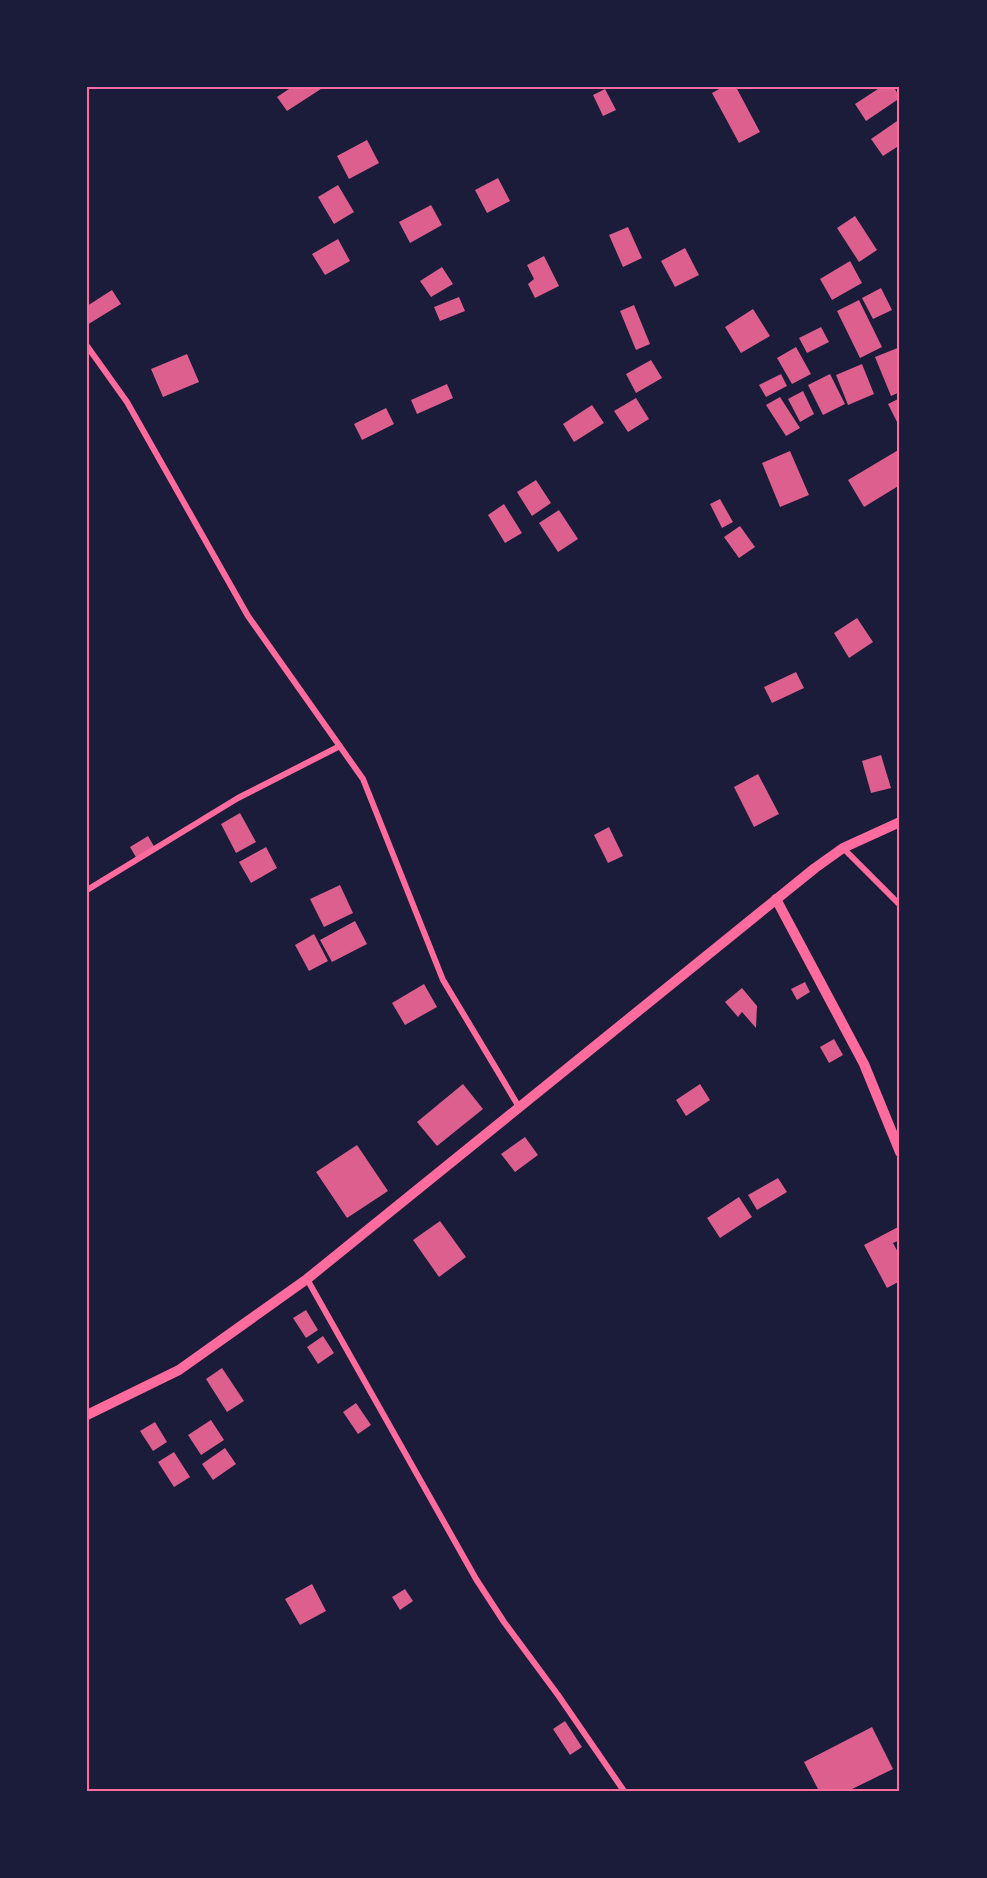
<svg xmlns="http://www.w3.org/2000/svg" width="987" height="1878" font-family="'Work Sans',sans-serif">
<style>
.building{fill:#dd5f8e}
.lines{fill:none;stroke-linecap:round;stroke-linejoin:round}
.minor{stroke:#ff6b9d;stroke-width:6}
.primary{stroke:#ff6b9d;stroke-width:10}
.trunk{stroke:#ff6b9d;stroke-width:10}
.neatline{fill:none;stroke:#ff6b9d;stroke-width:2}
</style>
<rect width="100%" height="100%" fill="#1b1b3a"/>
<path class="building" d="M 292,87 L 324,87 L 287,111 L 277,97 Z
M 723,87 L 736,87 L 760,132 L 739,143 L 712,93 Z
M 881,87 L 894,87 L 900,98 L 866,121 L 855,104 Z
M 605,89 L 616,110 L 603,116 L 593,95 Z
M 900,119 L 900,145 L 883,156 L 871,139 Z
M 367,140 L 379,163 L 349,179 L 337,156 Z
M 498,178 L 510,201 L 487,213 L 475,190 Z
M 338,185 L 354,212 L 334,224 L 318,197 Z
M 431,205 L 442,225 L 410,243 L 399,222 Z
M 855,216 L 877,250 L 859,262 L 837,228 Z
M 628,227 L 642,258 L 623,267 L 609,235 Z
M 338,239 L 350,261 L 325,275 L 312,254 Z
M 685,248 L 699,275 L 675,287 L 661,261 Z
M 544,256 L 559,286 L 535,298 L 528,284 L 534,279 L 527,265 Z
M 850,261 L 862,283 L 832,300 L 820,279 Z
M 442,267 L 453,284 L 431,297 L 420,281 Z
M 881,288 L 892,310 L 873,319 L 862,298 Z
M 112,290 L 121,304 L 87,325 L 87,306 Z
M 459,297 L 465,311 L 440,321 L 434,307 Z
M 859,300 L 882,347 L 860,358 L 837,311 Z
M 634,305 L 650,344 L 636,350 L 620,311 Z
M 753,309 L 770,336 L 741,353 L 725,327 Z
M 821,327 L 829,342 L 807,353 L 799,338 Z
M 796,347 L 811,374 L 792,384 L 777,358 Z
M 900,347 L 900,392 L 891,396 L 875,357 Z
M 187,354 L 199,382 L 163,397 L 151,369 Z
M 651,360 L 662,378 L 636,393 L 626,374 Z
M 862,364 L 874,394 L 848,405 L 836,375 Z
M 781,374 L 787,386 L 766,397 L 759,385 Z
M 830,374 L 845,404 L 823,415 L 808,385 Z
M 447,384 L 453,398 L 417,414 L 411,400 Z
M 803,391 L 814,414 L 800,422 L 788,399 Z
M 780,397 L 800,428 L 786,436 L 766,405 Z
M 636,398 L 649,419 L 628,432 L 614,411 Z
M 900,398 L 900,428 L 888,404 Z
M 592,405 L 604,423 L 574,442 L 563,424 Z
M 386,408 L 394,424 L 362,440 L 354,424 Z
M 900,449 L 900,485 L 864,507 L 848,480 Z
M 790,451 L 809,495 L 780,507 L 762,463 Z
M 536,480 L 551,503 L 532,516 L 517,492 Z
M 720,499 L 733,522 L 722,528 L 710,504 Z
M 504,504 L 522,533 L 505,543 L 488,515 Z
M 559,510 L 578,539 L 558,552 L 539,523 Z
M 740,526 L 755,547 L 739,558 L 724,537 Z
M 857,618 L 873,642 L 849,658 L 834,633 Z
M 796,672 L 804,688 L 772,703 L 764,687 Z
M 881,755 L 891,788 L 871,793 L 862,761 Z
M 758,774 L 779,814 L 754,827 L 734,787 Z
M 240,813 L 256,842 L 236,853 L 221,824 Z
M 609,827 L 623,856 L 608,863 L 594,835 Z
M 148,836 L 155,848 L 137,859 L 130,847 Z
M 266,847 L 277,868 L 251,883 L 239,862 Z
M 340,885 L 353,913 L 324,927 L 310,899 Z
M 355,921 L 367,944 L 332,962 L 320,940 Z
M 314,934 L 328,961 L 309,971 L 295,945 Z
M 805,982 L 810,992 L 797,1000 L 791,989 Z
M 424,984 L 437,1007 L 405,1025 L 392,1003 Z
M 742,988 L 757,1006 L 756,1028 L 742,1012 L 738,1017 L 725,1002 Z
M 834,1039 L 843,1055 L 829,1063 L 820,1047 Z
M 463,1084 L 483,1109 L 437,1146 L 417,1122 Z
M 700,1084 L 710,1100 L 686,1116 L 676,1100 Z
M 525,1137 L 538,1155 L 515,1172 L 501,1154 Z
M 357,1145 L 388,1191 L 347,1218 L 316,1172 Z
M 778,1178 L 787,1192 L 757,1210 L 748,1195 Z
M 739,1197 L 752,1217 L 720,1238 L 707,1218 Z
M 440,1221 L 466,1257 L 439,1277 L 413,1240 Z
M 900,1226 L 900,1240 L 893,1243 L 900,1256 L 900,1281 L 887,1288 L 864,1245 Z
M 306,1310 L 318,1330 L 306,1338 L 293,1318 Z
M 323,1336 L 334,1353 L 318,1364 L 307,1347 Z
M 222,1368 L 244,1401 L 227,1412 L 206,1379 Z
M 356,1403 L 371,1425 L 358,1434 L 343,1412 Z
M 211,1420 L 224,1440 L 201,1455 L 188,1435 Z
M 155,1422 L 167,1442 L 153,1451 L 140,1431 Z
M 225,1448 L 236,1464 L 213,1480 L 202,1464 Z
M 174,1452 L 190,1477 L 174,1487 L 158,1462 Z
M 312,1584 L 326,1611 L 300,1625 L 285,1599 Z
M 405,1589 L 413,1601 L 400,1610 L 392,1597 Z
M 565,1721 L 582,1747 L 570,1755 L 553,1729 Z
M 872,1727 L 893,1769 L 848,1791 L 819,1791 L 804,1762 Z"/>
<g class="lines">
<path class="minor" d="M 87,346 L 127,402 L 248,616 L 363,779 L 443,980 L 519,1107
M 843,848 L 900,905
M 87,890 L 238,798 L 340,746
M 307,1279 L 476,1579 L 504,1622 L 558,1695 L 624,1791"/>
<path class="primary" d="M 776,899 L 864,1064 L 900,1152"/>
<path class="trunk" d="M 87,1415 L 179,1370 L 307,1279 L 815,868 L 843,848 L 900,822"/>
</g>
<rect width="987" height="1878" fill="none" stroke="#1b1b3a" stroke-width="177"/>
<rect x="88" y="88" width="810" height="1702" class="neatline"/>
</svg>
